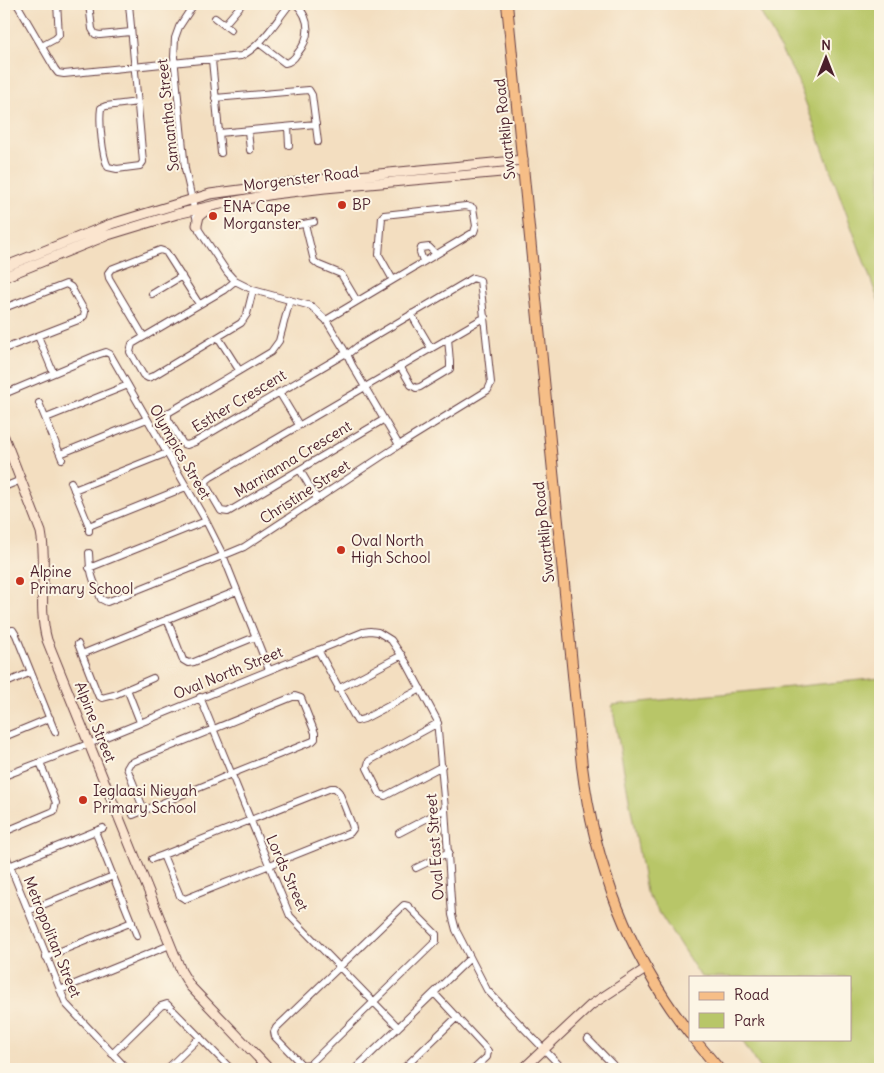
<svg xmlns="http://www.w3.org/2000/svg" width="884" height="1073" font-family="Delius,sans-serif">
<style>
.green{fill:#b8c668;stroke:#81724a}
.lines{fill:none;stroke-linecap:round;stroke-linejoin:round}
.street-casing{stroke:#633c41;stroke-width:8}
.secondary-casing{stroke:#633c41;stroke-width:11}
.primary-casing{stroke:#633c41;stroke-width:12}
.street{stroke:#fff;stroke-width:6}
.secondary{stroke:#fbe5cf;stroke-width:9}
.primary{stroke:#f6be87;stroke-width:10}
.poi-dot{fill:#c8321e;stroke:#fcf5e5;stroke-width:2}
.labels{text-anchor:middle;stroke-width:4;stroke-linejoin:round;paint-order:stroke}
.street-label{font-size:15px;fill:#4a1f2b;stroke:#fcf5e5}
.poi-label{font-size:15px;fill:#4a1f2b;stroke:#fcf5e5;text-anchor:start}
</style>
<rect width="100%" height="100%" fill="#fcf5e5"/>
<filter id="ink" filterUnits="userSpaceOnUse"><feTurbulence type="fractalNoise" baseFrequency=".02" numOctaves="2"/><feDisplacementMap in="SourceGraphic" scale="10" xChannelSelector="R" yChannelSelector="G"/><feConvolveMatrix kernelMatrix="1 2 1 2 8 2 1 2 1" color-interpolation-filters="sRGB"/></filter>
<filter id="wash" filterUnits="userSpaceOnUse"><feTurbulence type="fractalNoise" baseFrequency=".0096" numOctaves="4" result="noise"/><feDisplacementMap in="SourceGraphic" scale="20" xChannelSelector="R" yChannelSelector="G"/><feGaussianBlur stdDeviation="1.12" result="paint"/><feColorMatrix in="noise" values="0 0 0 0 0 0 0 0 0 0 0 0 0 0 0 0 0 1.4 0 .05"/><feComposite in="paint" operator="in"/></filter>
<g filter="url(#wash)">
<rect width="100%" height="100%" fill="#f3dec0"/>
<path class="green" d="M 756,4 L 880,4 L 880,305 L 797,79 Z
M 880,678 L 880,1069 L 761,1069 L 741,1039 L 850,1039 L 850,977 L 701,977 L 646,892 L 612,705 Z"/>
</g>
<g filter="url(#ink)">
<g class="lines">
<g class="street-casing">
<path id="street" d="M 17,4 L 55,69 L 58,73 L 64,74 L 241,56 C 262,46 276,21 290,4
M 89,4 L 92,29 L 95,34 L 100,35 L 131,32
M 129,4 L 143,162 L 140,166 L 117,169 L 108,167 C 102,156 99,121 101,108 L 106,106 L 138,102
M 194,4 L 179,27 L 175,38 L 174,57 L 185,169 L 199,230 L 227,272 L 235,281 L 253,290 L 311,306 L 326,320 L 345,351
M 215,18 L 231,30
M 224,25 L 242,4
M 259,43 L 285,63 C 291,62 294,59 297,54 C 311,38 311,19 296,4
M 42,46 L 55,39 L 59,35 L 57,4
M 212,60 L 221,153
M 215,98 L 309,90 L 312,95 L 318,142
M 288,127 L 289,145
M 248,131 L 250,150
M 219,133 L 316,124
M 305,224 L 314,261 L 319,265 L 341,274 L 357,301
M 298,225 L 314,222
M 423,261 L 420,252 L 421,248 L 429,247 L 436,254
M 235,281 L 224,290 L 132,344 L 130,352 L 143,375 L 148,378 L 153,376 L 241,323 L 247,314 L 253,290
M 152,294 L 182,276
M 290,300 L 279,341 L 271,352 L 168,413 L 168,419 L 183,444 L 187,445 L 195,442 L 343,355
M 4,308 L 66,284 L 71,287 L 85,312 L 84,316 L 81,319 L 4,349
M 411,314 L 431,348
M 326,320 L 393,280 L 379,255 L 382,217 L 384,215 L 466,206 L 473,208 L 476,226 L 474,232 L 393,280
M 38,336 L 53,372
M 144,337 L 109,278 L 108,273 L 111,269 L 160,250 L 166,252 L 199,304
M 218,337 L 239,370
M 347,354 L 352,365 L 399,445
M 400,366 L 411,385 L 416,388 L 420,387 L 450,369 L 450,362 L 448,338
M 279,392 L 299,425
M 4,394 L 97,355 L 106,352 L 110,354 L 206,521 L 223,555 L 269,670
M 39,403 L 62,459
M 46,418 L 128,385
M 383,420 L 228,512 L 221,511 L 207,487 L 206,481 L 211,477 L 485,317
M 60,454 L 147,419
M 300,470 L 317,499
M 71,482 L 89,526 L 89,531
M 4,487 L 21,480
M 74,490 L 167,453
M 89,526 L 186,487
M 89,553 C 89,572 94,582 101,599 L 107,602 L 232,552 L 244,547 L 399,445 L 488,390 L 491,383 L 480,280 L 473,278 L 358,346 L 348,354
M 89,568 L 206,521
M 167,619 L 183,660 L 188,663 L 194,662 L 255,637
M 4,631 L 13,630 L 16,635 L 55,732
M 78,644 L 98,695 L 102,698 L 114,695 L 153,678
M 318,650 L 357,721 L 364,719 L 421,689
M 82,654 L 237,591
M 4,684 L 31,672
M 127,689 L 140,722
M 338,689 L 402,655
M 200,697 L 290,916 L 398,1027
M 438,723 L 369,761 L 367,768 L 380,794 L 385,796 L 442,766
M 4,737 L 50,718
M 4,776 L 96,741 L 363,632 L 370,631 L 378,632 L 391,640 L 406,662 L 437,720 L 445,809 L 452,915 L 456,930 L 487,990 L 563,1069
M 133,815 L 213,782 L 231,774 L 313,741 L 315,739 L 315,733 L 301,698 L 295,696 L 130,763 L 127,768 L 144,810
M 95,831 L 137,936
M 4,832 L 54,811 L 56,803 L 40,762
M 399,833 L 445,809
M 4,851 L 66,1004 L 127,1069
M 152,859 L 163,855 L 331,788 L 335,788 L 339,792 L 352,825 L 353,829 L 350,833 L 185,899 L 180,896 L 163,855
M 4,868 L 103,828
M 416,868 L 449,852
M 404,905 L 408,906 L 436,934 L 436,941 L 310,1064 L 302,1065 L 275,1037 L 274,1032 L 276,1028 Z
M 28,911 L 113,876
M 46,957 L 132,922
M 60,990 L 170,945
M 435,994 L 488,1051 L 487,1057 L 474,1069
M 588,1039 L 617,1069
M 112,1054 L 161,1006 L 167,1004 L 231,1069
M 167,1069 L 200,1037
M 355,1069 L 469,959
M 403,1069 L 457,1017"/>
</g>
<g class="secondary-casing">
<path id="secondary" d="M 197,225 L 199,216 L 208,209
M 4,267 L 111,224 L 210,194 L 306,181 L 523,160
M 4,277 L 108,235 L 177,214 L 225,203 L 274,194 L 325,188 L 524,170
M 4,437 L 41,532 C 48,567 37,605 47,640 L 162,924 L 181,971 L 190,986 L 269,1069
M 523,1069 L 591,1005 L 647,968"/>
</g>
<g class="primary-casing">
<path id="primary" d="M 507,4 L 582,766 C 594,863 629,957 690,1034
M 694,1039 L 719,1069"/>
</g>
<use href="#street" class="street"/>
<use href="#secondary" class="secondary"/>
<use href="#primary" class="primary"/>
</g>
</g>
<g class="poi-dot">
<circle cx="342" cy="205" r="5"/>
<circle cx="213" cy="216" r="5"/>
<circle cx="341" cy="550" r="5"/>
<circle cx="20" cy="581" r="5"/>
<circle cx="83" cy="800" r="5"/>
</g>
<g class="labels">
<g class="street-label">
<text transform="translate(168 115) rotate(-96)" y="5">Samantha Street</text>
<text transform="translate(505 129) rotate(-96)" y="5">Swartklip Road</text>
<text transform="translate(301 179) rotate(-7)" y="5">Morgenster Road</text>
<text transform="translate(239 401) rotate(-31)" y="5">Esther Crescent</text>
<text transform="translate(180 452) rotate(60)" y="5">Olympics Street</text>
<text transform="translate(293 459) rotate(-31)" y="5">Marrianna Crescent</text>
<text transform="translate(305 492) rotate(-33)" y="5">Christine Street</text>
<text transform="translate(544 532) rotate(-96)" y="5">Swartklip Road</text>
<text transform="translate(228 673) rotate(-22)" y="5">Oval North Street</text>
<text transform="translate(95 722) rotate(68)" y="5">Alpine Street</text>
<text transform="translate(435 847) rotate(-94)" y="5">Oval East Street</text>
<text transform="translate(287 873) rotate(66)" y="5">Lords Street</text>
<text transform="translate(52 937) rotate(68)" y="5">Metropolitan Street</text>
</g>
<g class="poi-label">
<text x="352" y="210">BP</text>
<text x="223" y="212">ENA Cape<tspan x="223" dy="17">Morganster</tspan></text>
<text x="351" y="546">Oval North<tspan x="351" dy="17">High School</tspan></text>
<text x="30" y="577">Alpine<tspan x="30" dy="17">Primary School</tspan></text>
<text x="93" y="796">Ieglaasi Nieyah<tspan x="93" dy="17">Primary School</tspan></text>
</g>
</g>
<rect width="884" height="1073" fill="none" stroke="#fcf5e5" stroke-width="20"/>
<rect x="689" y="976" width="162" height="65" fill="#fcf5e5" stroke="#b59f9b"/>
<rect x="699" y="992" width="25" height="8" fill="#f6be87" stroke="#b59f9b"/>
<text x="734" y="1000" font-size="15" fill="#4a1f2b">Road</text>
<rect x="699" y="1013" width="25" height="15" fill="#b8c668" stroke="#b59f9b"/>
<text x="734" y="1026" font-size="15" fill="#4a1f2b">Park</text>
<g transform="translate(826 58)" stroke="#fcf5e5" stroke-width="4" paint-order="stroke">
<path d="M0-4L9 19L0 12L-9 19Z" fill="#4a1f2b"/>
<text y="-8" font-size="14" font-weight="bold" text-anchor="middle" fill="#4a1f2b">N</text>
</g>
</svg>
